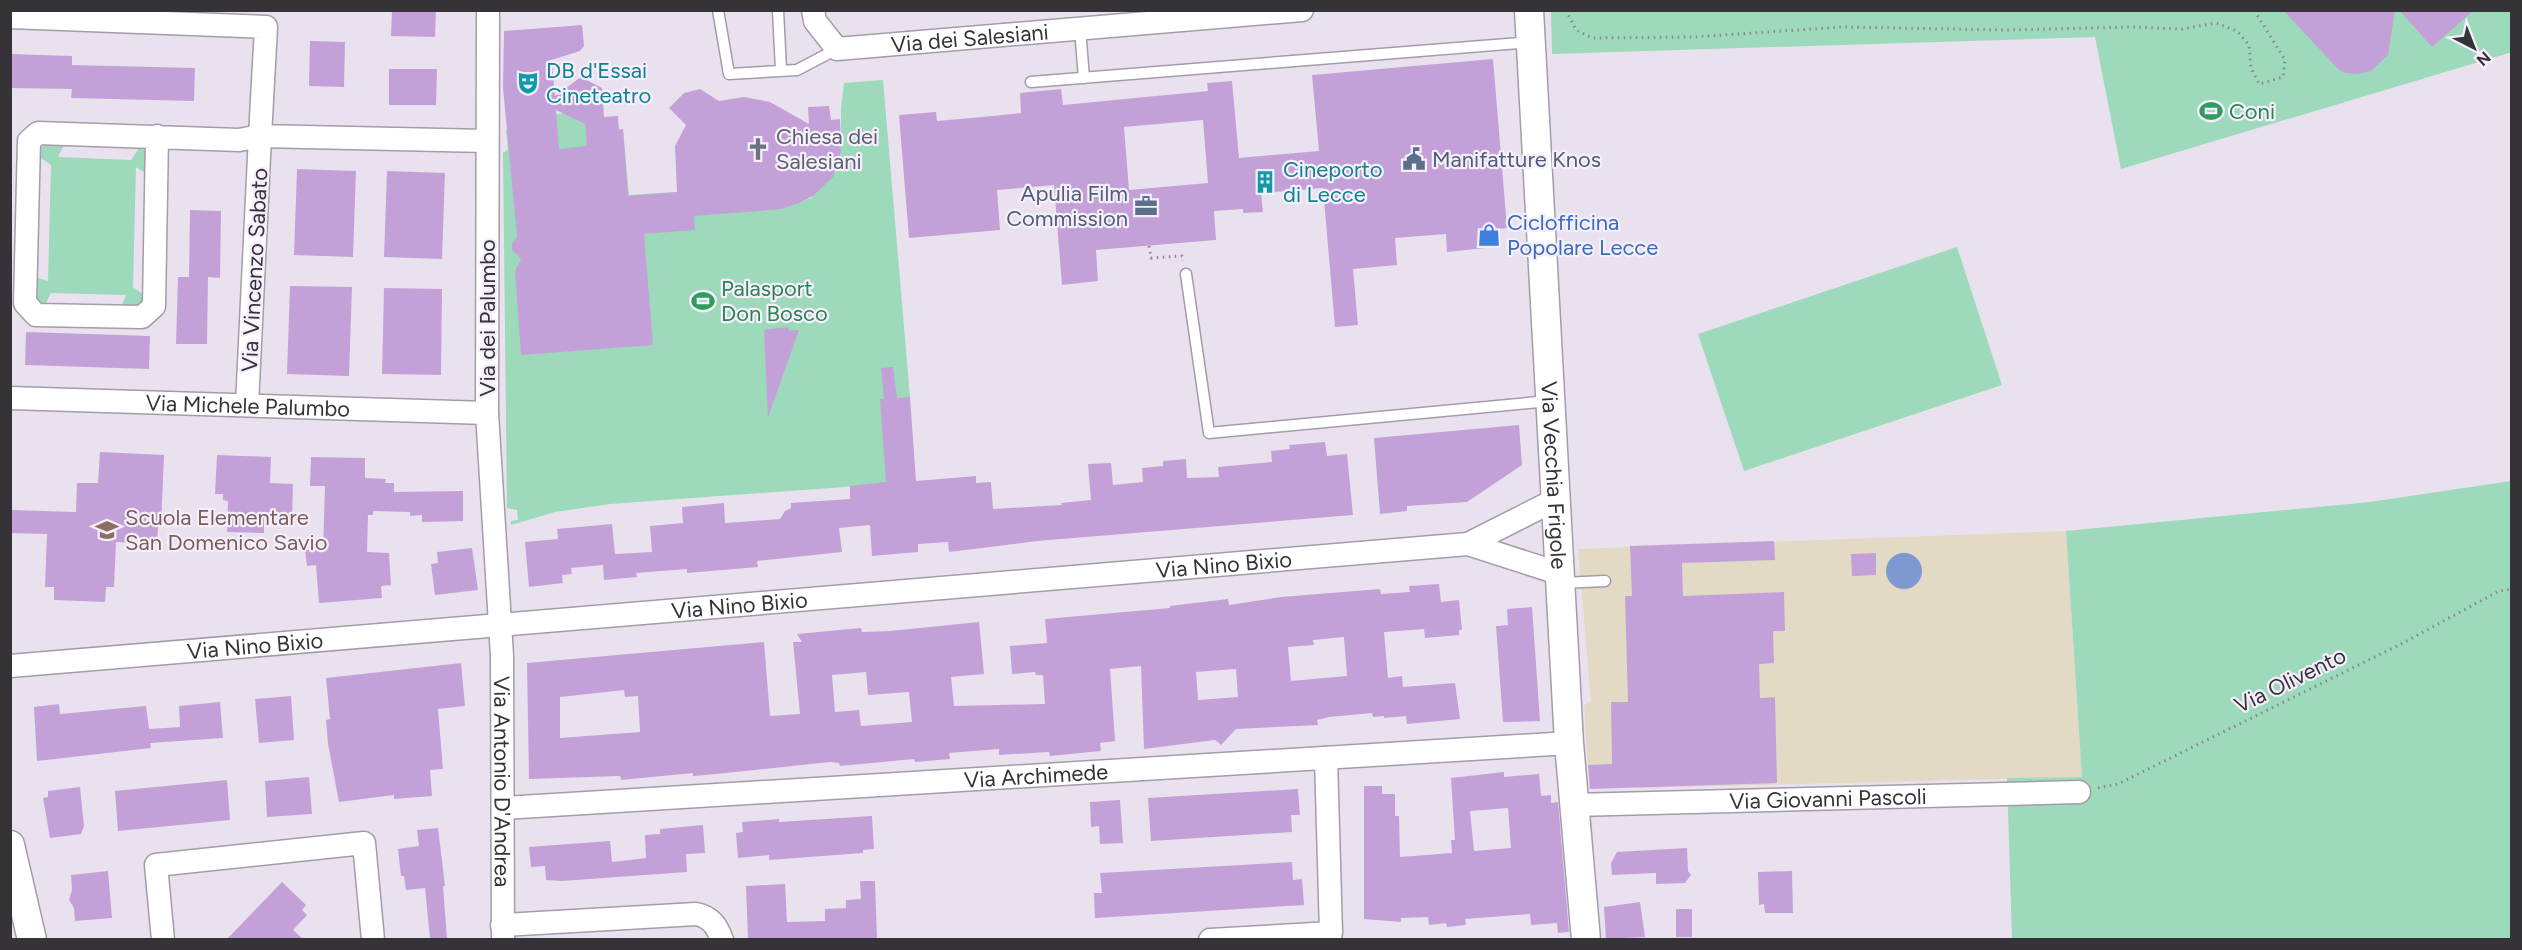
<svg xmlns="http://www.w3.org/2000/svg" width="2522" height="950" font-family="Figtree,sans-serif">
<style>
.industrial{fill:#e3dac5}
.green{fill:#9dd9bb}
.water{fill:#7d99cf}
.building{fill:#c3a1d8;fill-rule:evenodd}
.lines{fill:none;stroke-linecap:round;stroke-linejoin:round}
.service-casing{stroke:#a49ca9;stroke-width:13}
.minor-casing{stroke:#a49ca9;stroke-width:25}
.tertiary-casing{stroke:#a49ca9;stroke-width:31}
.path{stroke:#8d8791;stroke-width:3;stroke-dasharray:1.5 4.5;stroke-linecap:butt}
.service{stroke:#fff;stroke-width:10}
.minor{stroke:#fff;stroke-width:22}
.tertiary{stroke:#fff;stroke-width:28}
.labels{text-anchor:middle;stroke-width:4.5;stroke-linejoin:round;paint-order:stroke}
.street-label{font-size:22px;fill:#363338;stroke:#f7eefd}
.culture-label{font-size:22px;fill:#0d838f;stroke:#f7eefd;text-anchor:start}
.leisure-label{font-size:22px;fill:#27864d;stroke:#f7eefd;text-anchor:start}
.worship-label{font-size:22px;fill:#5b616d;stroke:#f7eefd;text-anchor:start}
.service-label{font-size:22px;fill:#4e5e75;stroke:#f7eefd;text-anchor:start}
.shop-label{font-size:22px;fill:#366cbe;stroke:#f7eefd;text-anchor:start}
.education-label{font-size:22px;fill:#785e54;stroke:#f7eefd;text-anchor:start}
</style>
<rect width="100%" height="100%" fill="#eae1ef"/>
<path class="industrial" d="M 2066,531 L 2082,777 L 1637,788 L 1636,763 L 1588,765 L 1584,705 L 1591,701 L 1578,549 Z"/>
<path class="green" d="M 2511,10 L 2512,52 L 2121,169 L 2095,37 L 1552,54 L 1551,11 Z
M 883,80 L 910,397 L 886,484 L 610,504 L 555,512 L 511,525 L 511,521 L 518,520 L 517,510 L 507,508 L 503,153 L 508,149 L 506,130 L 556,126 L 556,114 L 565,113 L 585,124 L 586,132 L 623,129 L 629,195 L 692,191 L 782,209 L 811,198 L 837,170 L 841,152 L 841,108 L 844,83 Z
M 44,145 L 64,145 L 58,157 L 131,160 L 139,148 L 147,151 L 147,174 L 136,167 L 133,287 L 145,296 L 144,303 L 141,307 L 121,307 L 126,295 L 51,293 L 45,305 L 38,304 L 35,298 L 36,277 L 48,281 L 51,165 L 38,156 L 40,149 Z
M 1957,247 L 2002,385 L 1744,471 L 1698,334 Z
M 2511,481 L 2511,939 L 2012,939 L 2007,778 L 2082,777 L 2066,531 L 2370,502 Z"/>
<path class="water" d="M1886 571a18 18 0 1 1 36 0a18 18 0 1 1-36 0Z"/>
<path class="building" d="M 392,10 L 436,10 L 435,37 L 391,36 Z
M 2283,10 L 2395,10 L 2388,55 L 2371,71 L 2358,74 L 2345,73 L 2338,69 Z
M 2399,10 L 2474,10 L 2432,47 Z
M 582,25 L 584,46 L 580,51 L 548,61 L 552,63 L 555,96 L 581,77 L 602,88 L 604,117 L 618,116 L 619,130 L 623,129 L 628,196 L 677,192 L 675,146 L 686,125 L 669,108 L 684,93 L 700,89 L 719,101 L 744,97 L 770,102 L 809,124 L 808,107 L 829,106 L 831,120 L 840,119 L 841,152 L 833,177 L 813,196 L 799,203 L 782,209 L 694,216 L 695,230 L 644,234 L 653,345 L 521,355 L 515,271 L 521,259 L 512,250 L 512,244 L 517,237 L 503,88 L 504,31 ZM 556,110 L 585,124 L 587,146 L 559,149 Z
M 310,41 L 345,42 L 344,87 L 309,86 Z
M 10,54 L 72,56 L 72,65 L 195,68 L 194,101 L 71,98 L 72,89 L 10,88 Z
M 1493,59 L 1507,228 L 1484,231 L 1485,248 L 1447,252 L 1446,234 L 1395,238 L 1397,265 L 1353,269 L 1358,325 L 1335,327 L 1323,188 L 1261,193 L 1263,212 L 1243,213 L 1243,209 L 1214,211 L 1216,240 L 1096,250 L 1098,281 L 1062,285 L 1054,185 L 997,190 L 1000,230 L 909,238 L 899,115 L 936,112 L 937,121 L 993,116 L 1021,113 L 1020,93 L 1061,89 L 1063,105 L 1208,91 L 1207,83 L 1232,81 L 1239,158 L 1319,151 L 1312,75 ZM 1203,120 L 1208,183 L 1129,190 L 1124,127 Z
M 389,69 L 437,69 L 436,105 L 389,105 Z
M 297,169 L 356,171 L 353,257 L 294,255 Z
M 387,171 L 445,173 L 442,259 L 384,257 Z
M 190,210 L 221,211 L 220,278 L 208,277 L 207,344 L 176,344 L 178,277 L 189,277 Z
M 290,286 L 352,287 L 349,376 L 287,374 Z
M 384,288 L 442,289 L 441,375 L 382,374 Z
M 788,327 L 789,331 L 799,330 L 768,417 L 764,330 Z
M 26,332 L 150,336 L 149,369 L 25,365 Z
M 893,367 L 897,398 L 910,397 L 916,481 L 976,476 L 976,483 L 991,482 L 993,509 L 1062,505 L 1061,503 L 1091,500 L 1088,464 L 1111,463 L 1113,485 L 1143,482 L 1142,468 L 1163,466 L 1163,461 L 1186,459 L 1187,478 L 1219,477 L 1218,467 L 1272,462 L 1271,451 L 1290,449 L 1289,445 L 1325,442 L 1327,456 L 1347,454 L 1353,515 L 1037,541 L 949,552 L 948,542 L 918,544 L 918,552 L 872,556 L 870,525 L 839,528 L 842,552 L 757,561 L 758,567 L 687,573 L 687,569 L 636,573 L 637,577 L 604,580 L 603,565 L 571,568 L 572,574 L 562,575 L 563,583 L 529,587 L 525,542 L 558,539 L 557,529 L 612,524 L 615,554 L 652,552 L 650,526 L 683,523 L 682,507 L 724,503 L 725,523 L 780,519 L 785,511 L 791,508 L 791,503 L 850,499 L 850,486 L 886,482 L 880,399 L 884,399 L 881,368 Z
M 1519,425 L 1522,465 L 1467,502 L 1407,506 L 1407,511 L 1380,514 L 1374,438 Z
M 100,452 L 164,455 L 161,527 L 158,527 L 157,544 L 116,542 L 114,587 L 106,587 L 105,602 L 54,600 L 54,587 L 45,587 L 47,534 L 10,533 L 10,510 L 76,512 L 77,483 L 98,483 Z
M 217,455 L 271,457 L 270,483 L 293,484 L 292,519 L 264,518 L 264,533 L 227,532 L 228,501 L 223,500 L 223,494 L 215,494 Z
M 311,457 L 365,458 L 365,478 L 386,479 L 385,483 L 394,483 L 394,492 L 463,491 L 463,521 L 422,522 L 422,515 L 410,516 L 410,512 L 373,511 L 373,515 L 368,515 L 367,552 L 389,553 L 391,585 L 381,586 L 382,598 L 319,603 L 316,565 L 307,566 L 305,550 L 323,549 L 325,486 L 310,486 Z
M 1774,541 L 1775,560 L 1682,563 L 1683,596 L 1784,592 L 1785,631 L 1773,631 L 1774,663 L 1759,664 L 1760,698 L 1775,697 L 1777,783 L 1590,789 L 1588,765 L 1612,764 L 1611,702 L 1628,702 L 1625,596 L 1632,596 L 1630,546 Z
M 472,548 L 478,590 L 435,595 L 431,564 L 438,563 L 437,552 Z
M 1876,553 L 1876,575 L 1852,576 L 1851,554 Z
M 1439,584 L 1441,602 L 1459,600 L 1462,630 L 1459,630 L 1459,635 L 1425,638 L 1424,629 L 1384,632 L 1388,678 L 1402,676 L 1403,687 L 1455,683 L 1460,719 L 1407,724 L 1406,716 L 1384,718 L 1384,716 L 1373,717 L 1372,713 L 1329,717 L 1317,720 L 1318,725 L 1236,729 L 1221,745 L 1215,740 L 1144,749 L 1141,666 L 1110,669 L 1115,741 L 1100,743 L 1101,751 L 1050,756 L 1049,752 L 999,755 L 999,749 L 949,753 L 950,759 L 915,762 L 914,759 L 840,766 L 839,763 L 830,762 L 706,775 L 693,776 L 693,773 L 621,780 L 620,776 L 529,779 L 527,663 L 764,642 L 770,716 L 800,714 L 793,642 L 802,642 L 797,634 L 861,628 L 862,632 L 890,631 L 979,622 L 984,674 L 951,677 L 954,706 L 1045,704 L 1043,675 L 1036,675 L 1035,672 L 1012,674 L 1010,646 L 1047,643 L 1045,619 L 1170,608 L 1170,606 L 1228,599 L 1229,605 L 1281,597 L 1380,589 L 1381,594 L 1410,592 L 1409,586 ZM 1344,637 L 1347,676 L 1291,681 L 1288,647 L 1314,645 L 1313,640 ZM 1236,669 L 1238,697 L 1198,700 L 1196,672 ZM 866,672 L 868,695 L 909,692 L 912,722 L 861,726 L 859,710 L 835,712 L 832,675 ZM 624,690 L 625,697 L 638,696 L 640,732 L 560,738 L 560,697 Z
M 1532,607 L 1540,721 L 1503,722 L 1496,626 L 1508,625 L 1507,609 Z
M 461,663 L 465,706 L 438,709 L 443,769 L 430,770 L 432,796 L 394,799 L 394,795 L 339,802 L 328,744 L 326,720 L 330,719 L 326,678 Z
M 291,696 L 294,740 L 259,743 L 255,699 Z
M 220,702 L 223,738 L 150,743 L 151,748 L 37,761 L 34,707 L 59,704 L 60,714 L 146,706 L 149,729 L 180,727 L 179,706 Z
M 1504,772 L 1504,777 L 1539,774 L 1541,796 L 1551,795 L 1551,803 L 1558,802 L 1569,932 L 1558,933 L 1557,923 L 1531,925 L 1530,914 L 1465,919 L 1466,925 L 1447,927 L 1446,923 L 1429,925 L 1428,917 L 1401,918 L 1401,922 L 1364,919 L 1364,786 L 1382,786 L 1382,794 L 1395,794 L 1395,816 L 1399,816 L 1400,857 L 1452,853 L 1451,840 L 1455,840 L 1451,778 ZM 1508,808 L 1511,848 L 1474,851 L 1470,811 Z
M 309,777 L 312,814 L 267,817 L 265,781 Z
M 227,780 L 230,820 L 118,831 L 115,791 Z
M 80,787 L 84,826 L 81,834 L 50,838 L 43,798 L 48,797 L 48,791 Z
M 1298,789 L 1300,815 L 1291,815 L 1292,832 L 1151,841 L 1148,798 Z
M 1120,800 L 1123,843 L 1100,844 L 1099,826 L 1091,827 L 1090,802 Z
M 872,816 L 874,849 L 863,850 L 863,853 L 769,860 L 769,855 L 738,858 L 736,833 L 743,832 L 742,822 L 779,819 L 779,822 Z
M 703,825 L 705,853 L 686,854 L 687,872 L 562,881 L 546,880 L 545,866 L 531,867 L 529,847 L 610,841 L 612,862 L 646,858 L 645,835 L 660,834 L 660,829 Z
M 438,828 L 445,886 L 443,886 L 447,939 L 430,939 L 425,888 L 406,890 L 404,876 L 401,876 L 398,849 L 419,846 L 417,830 Z
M 1687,848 L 1688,871 L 1691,875 L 1685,883 L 1656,884 L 1656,873 L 1612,875 L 1611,863 L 1617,852 Z
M 1292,862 L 1293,880 L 1302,879 L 1304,905 L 1095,918 L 1094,893 L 1102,893 L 1100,873 Z
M 108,871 L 112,918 L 75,921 L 74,908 L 69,900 L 72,890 L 71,875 Z
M 1792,871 L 1793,913 L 1765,913 L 1764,904 L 1759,905 L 1758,872 Z
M 860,881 L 875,881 L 877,938 L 748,939 L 746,886 L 785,884 L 787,922 L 825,921 L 825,909 L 846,908 L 846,900 L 861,899 Z
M 282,882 L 306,905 L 302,910 L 307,915 L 293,930 L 303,939 L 227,939 Z
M 1640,902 L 1645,937 L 1606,939 L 1604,907 Z
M 1676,909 L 1692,909 L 1692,937 L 1676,937 Z"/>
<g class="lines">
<g class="service-casing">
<path id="service" d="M 718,10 L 729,74 L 797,70 L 837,49
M 778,10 L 781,70
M 1080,29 L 1084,78
M 1031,82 L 1531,42
M 1186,274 L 1209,433 L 1549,401
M 1562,583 L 1605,581"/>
</g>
<g class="minor-casing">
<g id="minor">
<path id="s1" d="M 488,10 L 487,413 L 502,656 L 503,940"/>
<path id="s2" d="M 813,10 L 815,21 L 837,49 L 1302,10"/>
<path d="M 10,17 L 266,27 L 260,136 L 486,141"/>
<path d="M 157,136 L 154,306 L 142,317 L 36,315 L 25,303 L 29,141 L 38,133 L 239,140 L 260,136 L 247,405"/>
<path id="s3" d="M 10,398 L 487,413"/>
<path d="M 1468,544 L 1558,573"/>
<path id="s4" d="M 10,666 L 1468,544 L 1555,500"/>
<path id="s5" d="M 1574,805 L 2079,792"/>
<path id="s6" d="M 503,808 L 1569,743"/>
<path d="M 502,925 L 696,914 C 711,917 717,926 722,940"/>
<path d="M 163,940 L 156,865 L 364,843 L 373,940"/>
<path d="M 1210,940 L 1331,933 L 1326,758"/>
</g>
</g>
<g class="tertiary-casing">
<g id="tertiary">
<path id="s7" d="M 1529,10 L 1569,743 L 1586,940"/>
<path d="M 10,845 L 32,940"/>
</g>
</g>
<path class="path" d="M 1566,10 L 1576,30 L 1592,38 L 1694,37 L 1842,27 L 2007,30 L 2132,27 L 2182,29 L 2216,23 L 2237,31 L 2249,45 L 2251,68 L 2259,84 L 2283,77 L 2285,60 L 2254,10
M 1149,246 L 1151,258 L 1182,256 L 1183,261
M 2098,788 L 2118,784 L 2401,644 L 2499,591 L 2512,589"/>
<use href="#service" class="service"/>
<use href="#minor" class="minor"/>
<use href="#tertiary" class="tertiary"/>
</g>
<defs>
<g id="theatre-bare" transform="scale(1.8)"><path d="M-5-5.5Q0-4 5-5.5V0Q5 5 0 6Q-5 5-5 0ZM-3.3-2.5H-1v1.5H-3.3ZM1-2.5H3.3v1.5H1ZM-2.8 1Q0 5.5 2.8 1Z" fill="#0f9aa8" stroke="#f7eefd" stroke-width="2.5" paint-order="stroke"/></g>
<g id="stadium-bare" transform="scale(1.8)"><path d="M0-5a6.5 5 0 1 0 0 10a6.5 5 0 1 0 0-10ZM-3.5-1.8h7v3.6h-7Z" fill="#2e9e5b" stroke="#f7eefd" stroke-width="2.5" paint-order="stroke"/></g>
<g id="church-bare" transform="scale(1.8)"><path d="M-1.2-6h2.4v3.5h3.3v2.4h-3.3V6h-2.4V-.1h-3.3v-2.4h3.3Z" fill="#6b7280" stroke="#f7eefd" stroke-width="2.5" paint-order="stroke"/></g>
<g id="civic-bare" transform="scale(1.8)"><path d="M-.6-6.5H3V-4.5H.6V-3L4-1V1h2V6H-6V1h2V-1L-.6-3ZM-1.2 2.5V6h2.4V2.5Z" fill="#5c6f8a" stroke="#f7eefd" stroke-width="2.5" paint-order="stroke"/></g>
<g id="building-bare" transform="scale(1.8)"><path d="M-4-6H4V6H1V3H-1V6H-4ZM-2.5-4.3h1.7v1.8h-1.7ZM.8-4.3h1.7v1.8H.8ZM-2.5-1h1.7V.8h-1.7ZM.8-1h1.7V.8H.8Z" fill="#0f9aa8" stroke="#f7eefd" stroke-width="2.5" paint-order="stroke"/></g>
<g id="office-bare" transform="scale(1.8)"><path d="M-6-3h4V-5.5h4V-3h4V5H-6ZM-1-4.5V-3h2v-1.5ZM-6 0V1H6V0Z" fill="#5c6f8a" stroke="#f7eefd" stroke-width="2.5" paint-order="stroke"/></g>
<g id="shop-bare" transform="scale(1.8)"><path d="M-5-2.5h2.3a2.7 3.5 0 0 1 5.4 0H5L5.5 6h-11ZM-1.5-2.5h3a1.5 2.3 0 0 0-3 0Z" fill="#3f7fe0" stroke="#f7eefd" stroke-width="2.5" paint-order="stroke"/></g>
<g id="school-bare" transform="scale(1.8)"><path d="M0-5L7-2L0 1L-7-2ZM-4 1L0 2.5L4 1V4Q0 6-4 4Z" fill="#8d6e63" stroke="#f7eefd" stroke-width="2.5" paint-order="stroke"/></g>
</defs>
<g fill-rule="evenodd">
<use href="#theatre-bare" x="528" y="83"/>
<use href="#stadium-bare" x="2211" y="111"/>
<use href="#church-bare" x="758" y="149"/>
<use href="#civic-bare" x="1414" y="159"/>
<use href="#building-bare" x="1265" y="182"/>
<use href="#office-bare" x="1146" y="206"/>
<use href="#shop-bare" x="1489" y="235"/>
<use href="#stadium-bare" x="703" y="301"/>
<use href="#school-bare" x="107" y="530"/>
</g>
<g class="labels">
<g class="street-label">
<text dy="8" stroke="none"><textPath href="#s2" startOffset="180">Via dei Salesiani</textPath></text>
<text transform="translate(254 270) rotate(-87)" y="8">Via Vincenzo Sabato</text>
<text transform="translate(487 318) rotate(-90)" y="8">Via dei Palumbo</text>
<text dy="8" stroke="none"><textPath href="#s3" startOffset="238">Via Michele Palumbo</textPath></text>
<text dy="8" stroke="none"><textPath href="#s7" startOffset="466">Via Vecchia Frigole</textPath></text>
<text dy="8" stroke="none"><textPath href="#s4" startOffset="1218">Via Nino Bixio</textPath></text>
<text dy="8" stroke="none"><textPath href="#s4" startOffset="732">Via Nino Bixio</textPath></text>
<text dy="8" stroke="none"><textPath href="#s4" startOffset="246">Via Nino Bixio</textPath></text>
<text transform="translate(2290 680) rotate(-26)" y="8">Via Olivento</text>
<text dy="8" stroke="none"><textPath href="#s6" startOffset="534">Via Archimede</textPath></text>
<text dy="8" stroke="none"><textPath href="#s1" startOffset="772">Via Antonio D'Andrea</textPath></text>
<text dy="8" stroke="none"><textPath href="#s5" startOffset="254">Via Giovanni Pascoli</textPath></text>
</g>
<g class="culture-label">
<text x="546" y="78">DB d'Essai<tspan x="546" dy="25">Cineteatro</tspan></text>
<text x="1283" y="177">Cineporto<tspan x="1283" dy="25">di Lecce</tspan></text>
</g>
<g class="leisure-label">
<text x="2229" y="119">Coni</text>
<text x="721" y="296">Palasport<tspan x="721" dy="25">Don Bosco</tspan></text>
</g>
<g class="worship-label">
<text x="776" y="144">Chiesa dei<tspan x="776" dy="25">Salesiani</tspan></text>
</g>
<g class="service-label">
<text x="1432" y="167">Manifatture Knos</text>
<text x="1128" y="201" text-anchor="end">Apulia Film<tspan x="1128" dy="25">Commission</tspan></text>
</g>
<g class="shop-label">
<text x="1507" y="230">Ciclofficina<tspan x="1507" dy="25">Popolare Lecce</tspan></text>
</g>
<g class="education-label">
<text x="125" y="525">Scuola Elementare<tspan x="125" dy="25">San Domenico Savio</tspan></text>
</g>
</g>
<rect width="2522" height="950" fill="none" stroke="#363338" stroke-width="24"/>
<g transform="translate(2474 48) rotate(138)" stroke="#f7eefd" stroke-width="4.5" paint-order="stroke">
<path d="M0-4.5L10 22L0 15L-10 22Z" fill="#363338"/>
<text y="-9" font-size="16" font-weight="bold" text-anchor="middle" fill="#363338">N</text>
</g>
</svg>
